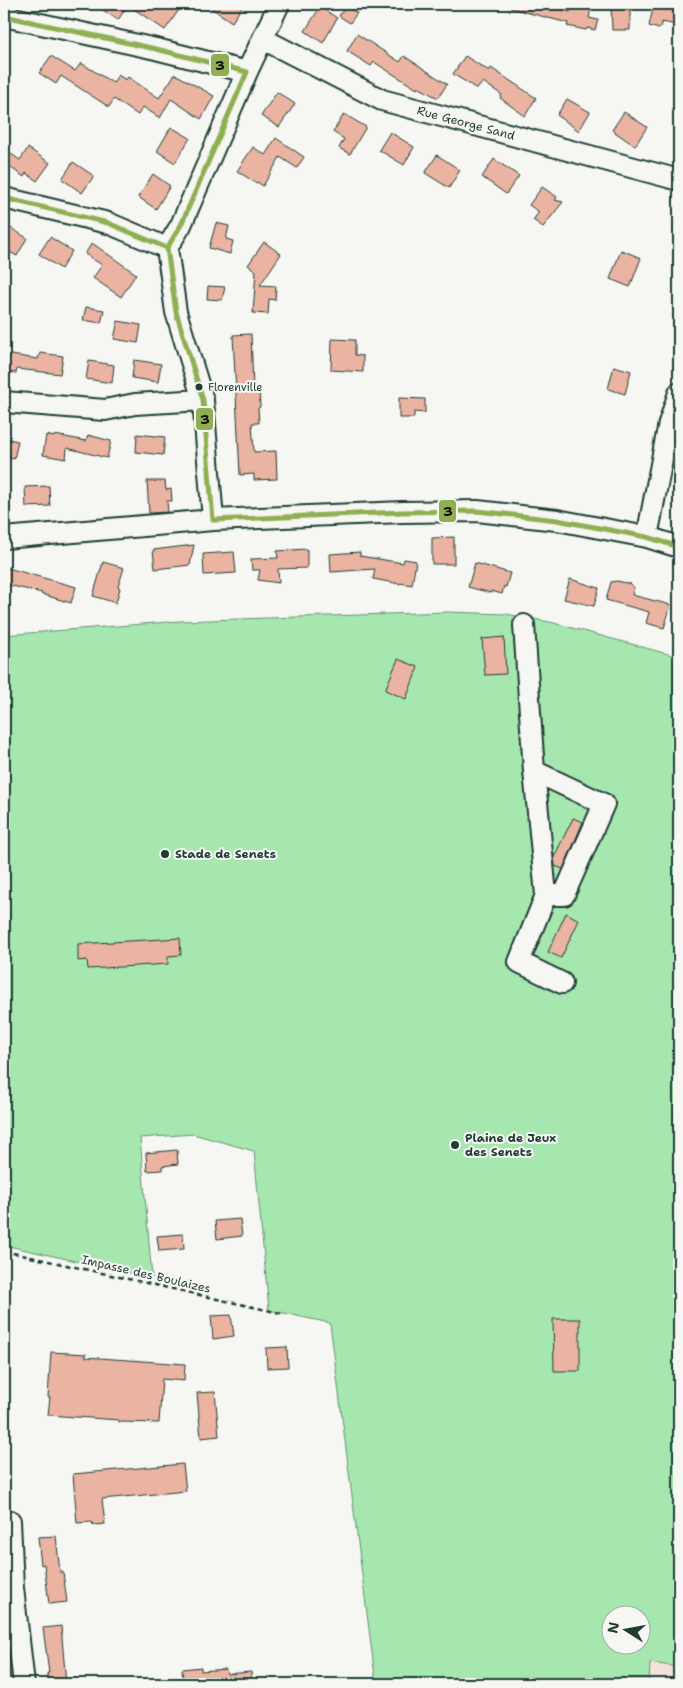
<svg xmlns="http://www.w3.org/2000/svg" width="683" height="1688" font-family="'Shantell Sans',sans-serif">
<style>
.built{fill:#f3e2da}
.grass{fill:#a6e7b0;stroke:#629272;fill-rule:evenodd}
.building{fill:#ebb3a2;stroke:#1f3d34}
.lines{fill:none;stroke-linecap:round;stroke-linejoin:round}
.minor-casing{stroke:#1f3d34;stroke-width:24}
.path{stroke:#1f3d34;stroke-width:2.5;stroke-dasharray:5 4;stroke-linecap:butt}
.minor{stroke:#f6f6f2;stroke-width:20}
.bus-1-casing{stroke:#f6f6f2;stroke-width:9}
.bus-1{stroke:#8faf52;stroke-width:5}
.bus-dot{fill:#1f3d34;stroke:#f6f6f2;stroke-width:2}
.labels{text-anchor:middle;stroke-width:4;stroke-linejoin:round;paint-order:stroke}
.bus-label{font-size:11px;fill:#1f3d34;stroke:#f6f6f2;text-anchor:start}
.street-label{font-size:12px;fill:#1f3d34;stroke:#f6f6f2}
.poi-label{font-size:12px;font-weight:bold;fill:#1f3d34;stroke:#f6f6f2;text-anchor:start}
.line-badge{stroke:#f6f6f2;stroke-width:2}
.pale-badge-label{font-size:14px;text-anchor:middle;font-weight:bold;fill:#111}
</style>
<rect width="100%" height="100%" fill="#f6f6f2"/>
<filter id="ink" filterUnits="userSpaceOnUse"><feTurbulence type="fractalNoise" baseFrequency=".02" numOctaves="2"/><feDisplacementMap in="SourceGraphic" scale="10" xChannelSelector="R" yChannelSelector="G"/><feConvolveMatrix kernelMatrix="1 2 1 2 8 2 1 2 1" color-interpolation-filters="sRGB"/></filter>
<g filter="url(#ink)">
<path class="built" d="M 650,1663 L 679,1667 L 679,1684 L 649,1684 Z"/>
<path class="grass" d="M 448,612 L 506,614 L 550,622 L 679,657 L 679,1667 L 650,1663 L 649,1684 L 376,1684 L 330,1323 L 269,1310 L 254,1151 L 193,1134 L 140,1138 L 152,1278 L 4,1245 L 4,635 L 180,621 ZM 610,1616 L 640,1616 L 640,1646 L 610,1646 Z"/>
<path class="building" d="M 94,4 L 183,4 L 165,30 L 128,5 L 118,20 Z
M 205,4 L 244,4 L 232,22 Z
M 511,4 L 543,4 L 570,12 L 571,4 L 592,4 L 589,18 L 598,20 L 595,30 L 587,28 L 586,30 L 567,26 L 568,23 L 510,8 Z
M 611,4 L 630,4 L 630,30 L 612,30 Z
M 654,4 L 663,6 L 663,4 L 679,4 L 676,25 L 662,22 L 659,29 L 649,26 Z
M 346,6 L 357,13 L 350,23 L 339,16 Z
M 320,7 L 337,18 L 323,43 L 305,31 Z
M 357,34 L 400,62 L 404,56 L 447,84 L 438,98 L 418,87 L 417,89 L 374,62 L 371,66 L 347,51 Z
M 51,56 L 75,71 L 81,63 L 113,83 L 118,75 L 126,80 L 128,77 L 159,98 L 175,74 L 214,96 L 201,119 L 171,99 L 160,118 L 143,107 L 138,115 L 114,99 L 109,107 L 61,76 L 56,84 L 39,73 Z
M 465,56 L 489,71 L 491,68 L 536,98 L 525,116 L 500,98 L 502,95 L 483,82 L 477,89 L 453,74 Z
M 277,92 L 295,104 L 279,127 L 261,116 Z
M 567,99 L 590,112 L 579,131 L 557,115 Z
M 624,112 L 647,127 L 635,146 L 612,130 Z
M 344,114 L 366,127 L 350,154 L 339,148 L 344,139 L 333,132 Z
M 171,127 L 190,138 L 175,163 L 157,151 Z
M 390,132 L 414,147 L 404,165 L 379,150 Z
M 276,138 L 304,157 L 297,168 L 280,157 L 263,186 L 257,182 L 256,183 L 237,171 L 253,147 L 265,155 Z
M 28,148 L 50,163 L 37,181 L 26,173 L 24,177 L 4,163 L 4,149 L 20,160 Z
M 437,155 L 460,170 L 449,188 L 425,173 Z
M 494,159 L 519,176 L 506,194 L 482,177 Z
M 73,162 L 94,176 L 82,193 L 62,179 Z
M 153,174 L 170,186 L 156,209 L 138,197 Z
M 542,187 L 557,197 L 555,200 L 563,202 L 543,227 L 533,220 L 539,212 L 529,205 Z
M 216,223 L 229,226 L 226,239 L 233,241 L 230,254 L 209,248 Z
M 4,224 L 27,238 L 17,256 L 4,249 Z
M 50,237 L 72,251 L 61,269 L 39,254 Z
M 264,242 L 281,254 L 260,285 L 276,286 L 275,300 L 269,299 L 268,314 L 253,313 L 256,271 L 248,265 Z
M 92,243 L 136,274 L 121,297 L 93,278 L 102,265 L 85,254 Z
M 621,250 L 641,258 L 630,287 L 610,279 Z
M 208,286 L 225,287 L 222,300 L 207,299 Z
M 86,307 L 104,310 L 101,323 L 83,320 Z
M 118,321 L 141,325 L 138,343 L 114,339 Z
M 251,334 L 253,388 L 259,388 L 260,407 L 258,408 L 259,423 L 252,423 L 254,452 L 276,451 L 277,479 L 254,480 L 254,474 L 240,475 L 233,335 Z
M 332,339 L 355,340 L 355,355 L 363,356 L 363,372 L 331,370 Z
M 40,353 L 63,356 L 60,374 L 17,369 L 16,373 L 4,372 L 4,354 L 38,359 Z
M 134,360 L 161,364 L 158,382 L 132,378 Z
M 89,361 L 114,365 L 112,383 L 86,379 Z
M 614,366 L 631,371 L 625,394 L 608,389 Z
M 399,398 L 425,399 L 425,413 L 414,412 L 414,418 L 399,418 Z
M 137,434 L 165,437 L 163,455 L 136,452 Z
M 46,435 L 54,437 L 55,435 L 86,441 L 88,435 L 111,441 L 107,458 L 67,448 L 66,459 L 43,455 Z
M 4,438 L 18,441 L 14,459 L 4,457 Z
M 147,481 L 165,481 L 166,490 L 171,489 L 172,501 L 167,501 L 168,512 L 149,513 Z
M 49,486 L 50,506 L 26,507 L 25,487 Z
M 454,537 L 454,564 L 432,564 L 432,538 Z
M 194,545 L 190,565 L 155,569 L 153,550 Z
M 307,549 L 307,568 L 278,569 L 279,583 L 258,580 L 260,570 L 252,570 L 251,559 L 278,558 L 277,551 Z
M 234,552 L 236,573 L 204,575 L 203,554 Z
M 360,552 L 360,556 L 403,563 L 404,559 L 416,561 L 412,585 L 400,583 L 400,584 L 373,579 L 375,569 L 331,572 L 330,554 Z
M 103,562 L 124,568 L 118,587 L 120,588 L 116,603 L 93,596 Z
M 475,563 L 510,573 L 506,587 L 504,586 L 502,594 L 491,591 L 491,593 L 468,587 Z
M 4,567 L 76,587 L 71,603 L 41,594 L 42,593 L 4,584 Z
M 570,579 L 599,588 L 594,606 L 564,599 Z
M 617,581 L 631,584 L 634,588 L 632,595 L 671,605 L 664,628 L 646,623 L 649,612 L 606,600 L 611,582 Z
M 504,637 L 506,674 L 485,675 L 482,639 Z
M 398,659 L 418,667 L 406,699 L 385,690 Z
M 573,818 L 583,822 L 563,869 L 555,866 L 554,857 Z
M 566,913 L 579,920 L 561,958 L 548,952 Z
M 180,938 L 181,955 L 168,956 L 168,964 L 88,969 L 87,960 L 78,961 L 78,944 Z
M 177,1150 L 178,1164 L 162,1166 L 162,1170 L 147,1171 L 146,1153 Z
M 240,1219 L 242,1236 L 217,1239 L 215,1221 Z
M 183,1234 L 184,1249 L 159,1251 L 157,1236 Z
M 231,1315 L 234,1336 L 213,1339 L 211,1316 Z
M 553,1319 L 580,1319 L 580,1371 L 554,1371 Z
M 287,1347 L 288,1367 L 267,1368 L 266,1348 Z
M 51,1352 L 86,1354 L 85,1357 L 185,1364 L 184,1381 L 162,1379 L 159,1423 L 119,1422 L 119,1420 L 48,1415 L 50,1397 L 48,1397 Z
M 215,1392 L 219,1436 L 201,1438 L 197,1393 Z
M 183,1464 L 186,1491 L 102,1499 L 105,1524 L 93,1525 L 92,1522 L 77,1523 L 73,1474 Z
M 56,1536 L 60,1572 L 63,1572 L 67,1602 L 49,1604 L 44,1564 L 41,1565 L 38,1537 Z
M 61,1626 L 66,1684 L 48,1684 L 47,1673 L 49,1673 L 43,1628 Z
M 201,1667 L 201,1671 L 226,1669 L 227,1674 L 251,1672 L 252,1684 L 183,1684 L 182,1669 Z"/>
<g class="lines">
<g class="minor-casing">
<path id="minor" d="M 4,16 L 156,49 L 247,72
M 263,39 L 382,100 L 679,180
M 4,198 L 108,223 L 167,248
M 167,248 L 176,312 L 203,400 L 213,520
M 167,248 L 181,225 L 247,72 L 279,4
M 4,402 L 105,410 L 135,404 L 203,400
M 647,537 L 669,423 L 679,393
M 4,538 L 213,520 L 403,512 L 477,511 L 557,520 L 647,537 L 679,547
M 524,625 L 534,771 L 546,895 L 519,962 L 562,983
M 534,771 L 604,804 L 564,895 L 546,895
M 10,1521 L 13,1588 L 24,1684"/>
</g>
<path class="path" d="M 4,1251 L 284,1314"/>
<use href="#minor" class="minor"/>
<g class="bus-1-casing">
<path id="bus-1" d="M 4,16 L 156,49 L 247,72 L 181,225 L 167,248
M 4,198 L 108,223 L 167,248
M 167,248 L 176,312 L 203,400 L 213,520
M 213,520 L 403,512 L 477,511 L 557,520 L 647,537 L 679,547"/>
</g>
<use href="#bus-1" class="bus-1"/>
</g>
</g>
<g class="bus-dot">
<circle cx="199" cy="387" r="4.5"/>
<circle cx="165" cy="854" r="5"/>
<circle cx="455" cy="1145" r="5"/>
</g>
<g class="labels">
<g class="bus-label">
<text x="208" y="391">Florenville</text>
</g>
<g class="street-label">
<text transform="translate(466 123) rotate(15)" y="4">Rue George Sand</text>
<text transform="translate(146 1274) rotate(13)" y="4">Impasse des Boulaizes</text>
</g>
<g class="poi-label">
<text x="175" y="858">Stade de Senets</text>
<text x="465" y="1142">Plaine de Jeux<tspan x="465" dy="14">des Senets</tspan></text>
</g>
</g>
<g class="line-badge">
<rect x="210" y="53" width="20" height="24" rx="5" fill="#8faf52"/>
<rect x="195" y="407" width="19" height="24" rx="5" fill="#8faf52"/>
<rect x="438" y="499" width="19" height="24" rx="5" fill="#8faf52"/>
</g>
<g class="pale-badge-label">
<text x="220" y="70">3</text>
<text x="205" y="424">3</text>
<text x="448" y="516">3</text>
</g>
<rect width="683" height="1688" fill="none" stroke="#f6f6f2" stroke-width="20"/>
<rect x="10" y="10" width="663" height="1668" fill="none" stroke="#1f3d34" stroke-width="2" filter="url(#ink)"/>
<g transform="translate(626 1630) rotate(281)"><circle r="24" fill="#f6f6f2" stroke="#a0aca6"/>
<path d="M0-4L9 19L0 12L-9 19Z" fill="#1f3d34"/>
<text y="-8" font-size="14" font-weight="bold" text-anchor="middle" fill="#1f3d34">N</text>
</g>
</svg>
